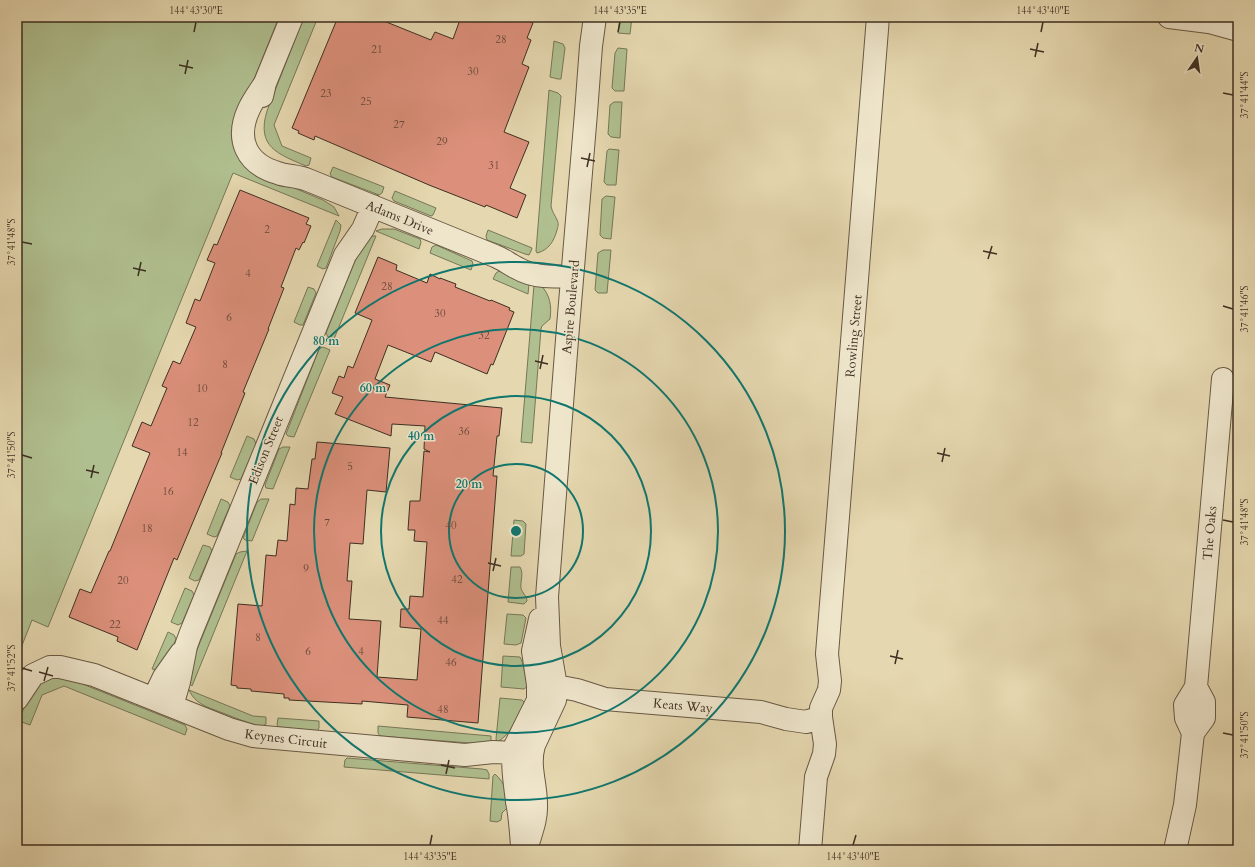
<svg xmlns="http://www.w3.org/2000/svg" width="1255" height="867" font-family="Cardo,serif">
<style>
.green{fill:#b0bf8f;stroke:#777758}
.building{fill:#dc907b;stroke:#3e2f21}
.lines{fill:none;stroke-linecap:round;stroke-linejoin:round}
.minor-casing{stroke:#685944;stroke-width:24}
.minor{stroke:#eee5cb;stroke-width:22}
.ticks{fill:none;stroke:#3e2f21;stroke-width:1.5}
.ring{fill:none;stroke:#0f766e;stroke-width:2}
.labels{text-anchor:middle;stroke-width:3;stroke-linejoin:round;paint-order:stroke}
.number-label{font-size:11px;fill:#664738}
.street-label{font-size:13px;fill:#3e2f21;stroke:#eee5cb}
.centre{fill:#0f766e;stroke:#eee5cb;stroke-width:2}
.ring-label{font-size:12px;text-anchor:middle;font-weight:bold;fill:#0f766e;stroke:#eee5cb;stroke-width:3;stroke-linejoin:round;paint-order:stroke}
.neatline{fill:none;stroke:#3e2f21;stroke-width:1.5}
.ticks-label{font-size:10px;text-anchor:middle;fill:#3e2f21}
</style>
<rect width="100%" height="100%" fill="#e5d7af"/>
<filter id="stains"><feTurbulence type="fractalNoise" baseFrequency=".005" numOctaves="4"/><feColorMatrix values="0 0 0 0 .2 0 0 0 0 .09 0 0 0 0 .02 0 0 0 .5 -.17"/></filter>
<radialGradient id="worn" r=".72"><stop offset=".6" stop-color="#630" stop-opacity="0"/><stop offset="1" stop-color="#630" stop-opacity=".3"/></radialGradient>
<path class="green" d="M 17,17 L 279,17 L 238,119 L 258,173 L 323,200 L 334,207 L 339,216 L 233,173 L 48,627 L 32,620 L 17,658 Z
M 304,17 L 318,17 L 274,125 L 282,146 L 311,158 L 309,165 L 306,166 C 278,154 256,147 267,111 Z
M 620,17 L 632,17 L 630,34 L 618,33 Z
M 554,41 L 563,44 L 565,48 L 561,79 L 558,79 L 550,77 Z
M 618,48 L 627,49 L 624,91 L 615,91 L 612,88 L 615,53 Z
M 549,90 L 558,93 L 561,96 L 551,206 C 552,212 555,215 557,220 C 559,223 558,227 557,230 C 554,241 549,250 537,253 L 536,251 Z
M 614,102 L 622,102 L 620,138 L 611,137 L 608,134 L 610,105 Z
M 609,149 L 619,150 L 616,185 L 607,185 L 604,182 L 607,151 Z
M 333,167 L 384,187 L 382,193 L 379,195 L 332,177 L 330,174 Z
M 395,191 L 436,208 L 433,215 L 431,216 L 394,201 L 392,198 Z
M 606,196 L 615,197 L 611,239 L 603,238 L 600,235 L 602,199 Z
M 336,220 L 341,225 L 340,231 L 326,268 L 323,269 L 317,266 Z
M 382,229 L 394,229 L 420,239 L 421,242 L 419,249 L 376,231 Z
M 488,230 L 532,248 L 531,251 L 529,255 L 525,254 L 487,240 L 486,236 Z
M 368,236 L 376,236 L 334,339 L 328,337 L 326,333 L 361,246 Z
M 436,245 L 472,261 L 473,264 L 471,270 L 430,253 L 432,247 Z
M 603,250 L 611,250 L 607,293 L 598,293 L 595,290 L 598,253 Z
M 499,271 L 529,284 L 528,294 L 493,279 L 496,273 Z
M 540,284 C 550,295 552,305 550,319 L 542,326 L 541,329 L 532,443 L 521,442 L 534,285 Z
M 308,287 L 314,289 L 316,293 L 303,325 L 300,325 L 294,322 Z
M 323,347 L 330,350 L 294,437 L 288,436 L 286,434 L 319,349 Z
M 247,436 L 254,439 L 256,444 L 241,479 L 237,480 L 230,477 Z
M 283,447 L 290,447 L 273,489 L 266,488 L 265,485 L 279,449 Z
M 221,499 L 228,502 L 230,506 L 217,536 L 214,537 L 207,534 Z
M 261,499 L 269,499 L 252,541 L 245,540 L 243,538 L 257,502 Z
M 514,520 L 523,521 L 526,524 L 524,554 L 521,556 L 511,556 Z
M 203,545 L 210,547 L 212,551 L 199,580 L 195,581 L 189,578 Z
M 247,551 L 192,686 L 187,681 L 190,667 L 236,554 L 240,552 Z
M 511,567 L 520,567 C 524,574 520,581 521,588 C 522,593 527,596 527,601 L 524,604 L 508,602 Z
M 185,588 L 192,591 L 194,595 L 182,623 L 178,625 L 171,622 Z
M 507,614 L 523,615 L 526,618 L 521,643 L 516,645 L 504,644 Z
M 168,632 L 174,635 L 176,639 L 167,660 L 160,670 L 152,669 Z
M 503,656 L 520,657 C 523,661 526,679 528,686 L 524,689 L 501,687 Z
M 57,677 L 70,679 L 185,725 L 187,729 L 185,735 L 64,686 L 42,695 L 30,725 L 22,722 L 20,718 C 29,694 31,685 57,677 Z
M 189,690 L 253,716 L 266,717 L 266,724 L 262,726 L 254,725 L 207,707 C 199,703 193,699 189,690 Z
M 500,698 L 522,700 L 525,703 C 518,716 511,735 497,742 L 496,739 Z
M 278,718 L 319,721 L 319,728 L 317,731 L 279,727 L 277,725 Z
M 378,726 L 491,736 L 491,741 L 482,744 L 380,736 L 378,733 Z
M 347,758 L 482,769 L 487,770 L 489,774 L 489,779 L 344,767 L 345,760 Z
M 495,774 C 507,785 506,792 508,807 L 502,813 L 501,820 L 497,822 L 490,821 L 493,776 Z"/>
<path class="building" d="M 338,17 L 374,17 L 431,40 L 435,32 L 453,39 L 461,17 L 519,17 L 533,23 L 527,38 L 531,40 L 522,64 L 529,67 L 504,132 L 529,142 L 510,188 L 526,195 L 517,218 L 486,205 L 485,207 L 429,185 L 315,136 L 314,140 L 298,133 L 299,131 L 292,128 Z
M 240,190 L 309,218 L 306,224 L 311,226 L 304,243 L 303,242 L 299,250 L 296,248 L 281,287 L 284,288 L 268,329 L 269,329 L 243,392 L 245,393 L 221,453 L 222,453 L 177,560 L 174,558 L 137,650 L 117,641 L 118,637 L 69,617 L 80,589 L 91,593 L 109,551 L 110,551 L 132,497 L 150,453 L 132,446 L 142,422 L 151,426 L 167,388 L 162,386 L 173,361 L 180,364 L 196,327 L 186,323 L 195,299 L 200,301 L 215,263 L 207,260 L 214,244 L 217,245 Z
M 378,257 L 397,265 L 396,270 L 427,283 L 430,274 L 440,279 L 440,278 L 456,284 L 455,287 L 490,301 L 491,300 L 510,308 L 509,310 L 514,312 L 493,365 L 491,364 L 487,374 L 435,352 L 431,362 L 388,345 L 375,379 L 390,385 L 385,397 L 502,408 L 499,436 L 497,436 L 493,476 L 497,476 L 478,723 L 407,717 L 408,705 L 362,701 L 362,704 L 289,700 L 289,698 L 284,698 L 284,694 L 251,691 L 251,689 L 237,688 L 237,686 L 231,685 L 238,604 L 262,606 L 266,555 L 276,556 L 278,540 L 287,541 L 290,504 L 295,505 L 296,488 L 308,489 L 312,459 L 315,459 L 317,442 L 390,448 L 386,492 L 367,490 L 363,544 L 350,543 L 347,581 L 352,581 L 349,619 L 381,621 L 377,677 L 417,680 L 421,629 L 400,627 L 401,609 L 409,609 L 410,596 L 423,597 L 427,542 L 414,541 L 415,530 L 408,530 L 410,501 L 420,501 L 424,451 L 430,452 L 424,449 L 425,426 L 392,424 L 391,436 L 335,414 L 343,397 L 332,393 L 339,376 L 344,378 L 348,366 L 353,368 L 372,320 L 355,313 Z"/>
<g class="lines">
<g class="minor-casing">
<path id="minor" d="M 1169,17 L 1209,22 L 1238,30
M 265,83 C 260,91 253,100 249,109 C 235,139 246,164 278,173 C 288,177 296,175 308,180 L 495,256 C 503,259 509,264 517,268 C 534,278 553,277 572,276
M 262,96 L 265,83 L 292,17
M 538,694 L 556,686 L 577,690 L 605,699 L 761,712 L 786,719 L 806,722 L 821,717
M 154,698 L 164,677 L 181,653
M 17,699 L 33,675 L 50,667 L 60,667 L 94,675 L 229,729 L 253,736 L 465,755 L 493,752 L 513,753 L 531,760
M 172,706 L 179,682 L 186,646 L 190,635 L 345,255 L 363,229 L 373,206
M 1193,733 L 1204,718 L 1204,702 L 1196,687
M 522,846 C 521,831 520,816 517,802 C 515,783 511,764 515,746 L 538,700 L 538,685 L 533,651 L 540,619
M 526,850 C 530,835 537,820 536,804 C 536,783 528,766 534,745 L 555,700 L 556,686 L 549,646 L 547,597 L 568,327 L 586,113 L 591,46 L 595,17
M 810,850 L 816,777 L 824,754 L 825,744 L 821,717 L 821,708 L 829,690 L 830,681 L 827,654 L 878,17
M 1175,850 L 1185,805 L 1193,733 L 1186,718 L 1185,705 L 1196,687 L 1223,379"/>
</g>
<use href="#minor" class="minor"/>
</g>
<path class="ticks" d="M 194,32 L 196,22M 618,32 L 620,22M 1041,32 L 1043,22M 1030,49 L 1044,52M 1035,57 L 1038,43M 179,65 L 193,68M 185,74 L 188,60M 1223,93 L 1233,95M 581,158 L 595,161M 587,167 L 590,153M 22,242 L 32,244M 983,251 L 997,254M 988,259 L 992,246M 133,268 L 146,271M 138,276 L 141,262M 1223,306 L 1233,309M 535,361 L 548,364M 540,369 L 543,355M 937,453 L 950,456M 22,455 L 32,458M 942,462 L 945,448M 86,470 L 99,473M 91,478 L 94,465M 1223,520 L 1233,522M 488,563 L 501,566M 493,571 L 496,558M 890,656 L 903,659M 895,664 L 898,650M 22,668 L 32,671M 39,672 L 53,676M 44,681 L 48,667M 1223,733 L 1233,735M 441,765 L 455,768M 446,774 L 449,760M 430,845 L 432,835M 853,845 L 856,835"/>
<g class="ring">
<circle cx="516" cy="531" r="67"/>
<circle cx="516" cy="531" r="135"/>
<circle cx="516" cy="531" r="202"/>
<circle cx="516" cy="531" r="269"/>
</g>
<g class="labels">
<g class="number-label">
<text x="501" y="43">28</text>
<text x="377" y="53">21</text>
<text x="473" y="75">30</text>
<text x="326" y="97">23</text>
<text x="366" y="105">25</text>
<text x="399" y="128">27</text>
<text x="442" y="145">29</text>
<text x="494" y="169">31</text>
<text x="267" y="233">2</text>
<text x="248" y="277">4</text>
<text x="387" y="290">28</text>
<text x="440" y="317">30</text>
<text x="229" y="321">6</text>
<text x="484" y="339">32</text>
<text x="225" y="368">8</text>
<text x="202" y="392">10</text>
<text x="193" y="426">12</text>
<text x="464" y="435">36</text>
<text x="182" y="456">14</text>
<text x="350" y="470">5</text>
<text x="168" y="495">16</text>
<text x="327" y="526">7</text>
<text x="451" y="529">40</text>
<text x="147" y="532">18</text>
<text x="306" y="572">9</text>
<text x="457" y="583">42</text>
<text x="123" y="584">20</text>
<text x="443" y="624">44</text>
<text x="115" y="628">22</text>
<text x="258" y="641">8</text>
<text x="308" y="655">6</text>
<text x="361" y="655">4</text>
<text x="451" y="666">46</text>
<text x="443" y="713">48</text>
</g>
<g class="street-label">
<text transform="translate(400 217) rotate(22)" y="5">Adams Drive</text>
<text transform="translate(570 307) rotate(-85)" y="5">Aspire Boulevard</text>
<text transform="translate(853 336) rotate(-85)" y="5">Rowling Street</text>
<text transform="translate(265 450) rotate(-68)" y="5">Edison Street</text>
<text transform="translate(1209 533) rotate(-85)" y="5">The Oaks</text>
<text transform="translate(683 705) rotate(5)" y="5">Keats Way</text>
<text transform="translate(286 738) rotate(7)" y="5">Keynes Circuit</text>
</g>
</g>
<circle cx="516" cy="531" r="6" class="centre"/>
<g class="ring-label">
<text x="326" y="345">80 m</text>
<text x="373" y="392">60 m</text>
<text x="421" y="440">40 m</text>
<text x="469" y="488">20 m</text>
</g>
<rect width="1255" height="867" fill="none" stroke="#e5d7af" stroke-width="44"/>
<g transform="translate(1197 58) rotate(13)" stroke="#eee5cb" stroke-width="3" paint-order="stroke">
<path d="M0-3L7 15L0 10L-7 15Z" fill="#3e2f21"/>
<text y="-6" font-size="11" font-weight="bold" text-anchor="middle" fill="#3e2f21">N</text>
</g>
<rect x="22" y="22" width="1211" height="823" class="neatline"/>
<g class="ticks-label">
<text x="196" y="14">144°43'30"E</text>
<text x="620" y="14">144°43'35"E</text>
<text x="1043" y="14">144°43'40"E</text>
<text transform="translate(1244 95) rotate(-90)" y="4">37°41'44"S</text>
<text transform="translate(11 242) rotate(-90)" y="4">37°41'48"S</text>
<text transform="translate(1244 309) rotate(-90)" y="4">37°41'46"S</text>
<text transform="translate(11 455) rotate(-90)" y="4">37°41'50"S</text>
<text transform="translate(1244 522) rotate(-90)" y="4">37°41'48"S</text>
<text transform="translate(11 668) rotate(-90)" y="4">37°41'52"S</text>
<text transform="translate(1244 735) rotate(-90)" y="4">37°41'50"S</text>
<text x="430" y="860">144°43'35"E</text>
<text x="853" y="860">144°43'40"E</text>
</g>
<rect width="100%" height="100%" filter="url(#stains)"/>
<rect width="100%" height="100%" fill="url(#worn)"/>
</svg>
